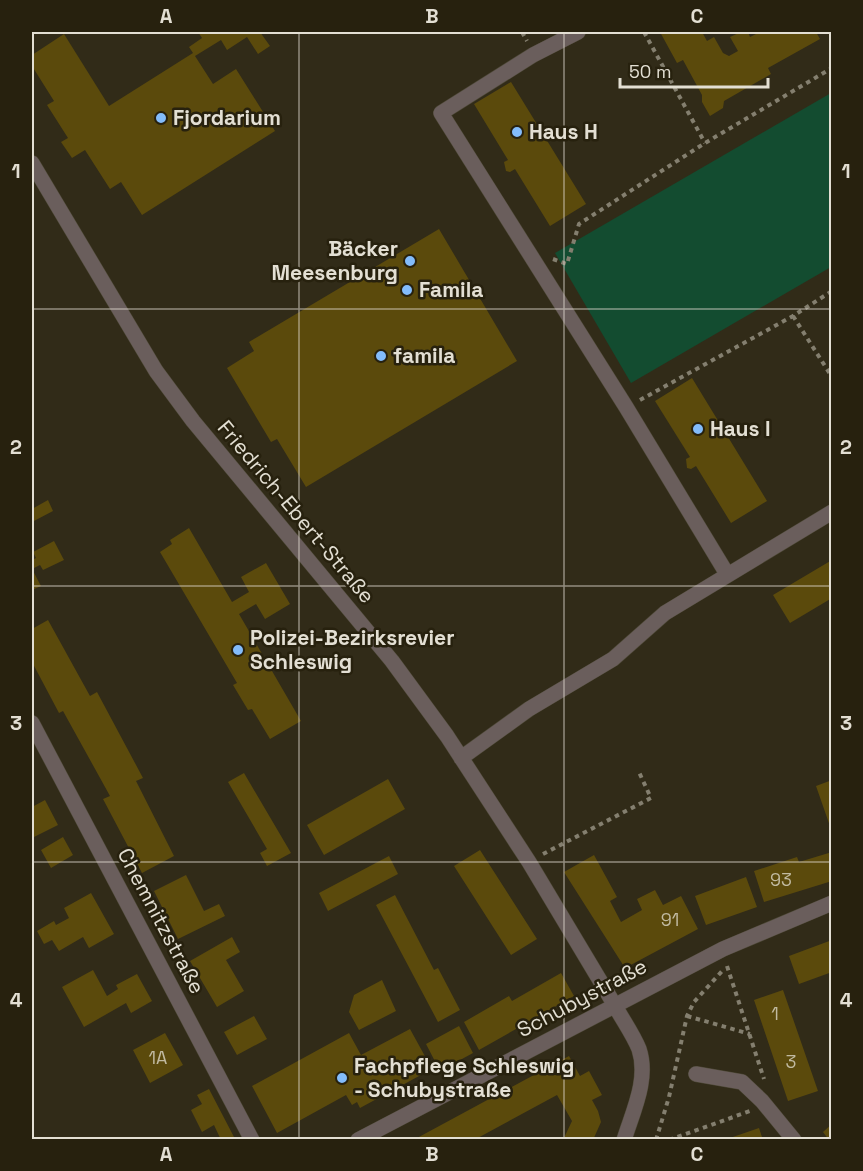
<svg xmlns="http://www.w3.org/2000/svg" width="863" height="1171" font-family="'Space Grotesk',sans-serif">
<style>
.green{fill:#134c30}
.building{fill:#5b4a0c}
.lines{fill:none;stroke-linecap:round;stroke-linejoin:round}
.minor-casing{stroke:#4d4836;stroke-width:16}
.tertiary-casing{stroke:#4d4836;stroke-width:16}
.path{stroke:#847f6f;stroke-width:4;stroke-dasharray:4.5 4.5;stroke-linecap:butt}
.minor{stroke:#6a5e5c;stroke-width:15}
.tertiary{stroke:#6a5e5c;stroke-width:15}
.grid{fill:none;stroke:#e3dfd3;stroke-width:1.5;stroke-opacity:0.55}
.poi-dot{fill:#83bcfb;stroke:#27210e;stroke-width:2}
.labels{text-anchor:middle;stroke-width:5;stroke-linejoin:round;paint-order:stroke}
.number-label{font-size:18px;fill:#c1baa1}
.poi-label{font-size:21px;font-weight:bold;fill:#e3dfd3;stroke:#27210e;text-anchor:start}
.street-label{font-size:21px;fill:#e3dfd3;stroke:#27210e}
.neatline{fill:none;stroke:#e3dfd3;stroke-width:2}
.grid-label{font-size:20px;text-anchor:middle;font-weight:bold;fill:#e3dfd3}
</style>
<rect width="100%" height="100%" fill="#312b18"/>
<path class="green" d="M 831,93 L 831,267 L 631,383 L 555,253 Z"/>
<path class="building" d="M 198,32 L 260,32 L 270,46 L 258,54 L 247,37 L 227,50 L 221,40 L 195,56 L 213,84 L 236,69 L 275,131 L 142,215 L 121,182 L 110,189 L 85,150 L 72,158 L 61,142 L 68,138 L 47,105 L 54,101 L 32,66 L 32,55 L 64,34 L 109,106 L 193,53 L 189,47 L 202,38 Z
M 660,32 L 702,32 L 707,41 L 714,37 L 723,53 L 729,56 L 738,51 L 730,37 L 741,32 L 748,32 L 750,37 L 760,32 L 816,32 L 820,39 L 768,68 L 771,74 L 724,101 L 723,108 L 710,116 L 702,102 L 702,95 L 683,60 L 677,63 Z
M 511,82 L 586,204 L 550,226 L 515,169 L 510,172 L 506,171 L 504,162 L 508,160 L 474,104 Z
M 439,229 L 517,361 L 306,487 L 277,439 L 271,442 L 227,368 L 254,351 L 249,342 Z
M 692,378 L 767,501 L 731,523 L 696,466 L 691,469 L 687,468 L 686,459 L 690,457 L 655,401 Z
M 48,500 L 53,511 L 32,522 L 32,509 Z
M 189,528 L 232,602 L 249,592 L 241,577 L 266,563 L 290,604 L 265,619 L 256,604 L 239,614 L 301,721 L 270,739 L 252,709 L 248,710 L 233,685 L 237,683 L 160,552 L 172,544 L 170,540 Z
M 54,541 L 64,560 L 43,570 L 40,565 L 32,569 L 41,586 L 32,590 L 32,560 L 36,558 L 33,552 Z
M 832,560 L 832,598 L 790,623 L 773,595 Z
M 48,620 L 90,696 L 97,692 L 143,778 L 136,781 L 174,856 L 142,873 L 103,799 L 110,796 L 63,711 L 59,713 L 32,662 L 32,629 Z
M 244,773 L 291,853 L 267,866 L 260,853 L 267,849 L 228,782 Z
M 388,779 L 405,809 L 324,855 L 307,825 Z
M 832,780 L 832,829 L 831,829 L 816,786 Z
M 45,800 L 58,825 L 34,837 L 32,832 L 32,807 Z
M 63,837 L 73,855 L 51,868 L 41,850 Z
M 480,850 L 537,939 L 511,955 L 454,866 Z
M 832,852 L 832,881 L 764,902 L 754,871 L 797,857 L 799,862 Z
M 594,855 L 617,897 L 610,901 L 621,922 L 642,910 L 637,899 L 655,890 L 663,905 L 681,896 L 698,929 L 625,968 L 564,872 Z
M 389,856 L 398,874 L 328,911 L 319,893 Z
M 186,875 L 204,911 L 219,904 L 225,916 L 178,939 L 154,891 Z
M 746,877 L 757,907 L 706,925 L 695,896 Z
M 91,893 L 114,934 L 89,948 L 83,937 L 59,951 L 52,940 L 44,944 L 37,931 L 54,921 L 56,925 L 69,918 L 64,908 Z
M 395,895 L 434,970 L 438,968 L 460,1010 L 438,1022 L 376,905 Z
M 232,937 L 240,952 L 226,960 L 244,991 L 217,1007 L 190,961 Z
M 832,940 L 832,972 L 799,984 L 789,956 Z
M 93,970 L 107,996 L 118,989 L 116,985 L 137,974 L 152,1001 L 131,1013 L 126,1003 L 84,1027 L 62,987 Z
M 561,973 L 574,996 L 479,1050 L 464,1022 L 509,996 L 512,1001 Z
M 382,980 L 396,1011 L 359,1030 L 349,1012 L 354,995 Z
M 783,990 L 818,1091 L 788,1101 L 754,1000 Z
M 254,1016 L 267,1039 L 237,1055 L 224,1032 Z
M 459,1026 L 473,1053 L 440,1071 L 426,1044 Z
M 410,1029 L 432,1069 L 360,1108 L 357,1102 L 352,1105 L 346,1095 L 277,1133 L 252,1086 L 349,1033 L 361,1055 Z
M 165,1033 L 183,1065 L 150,1083 L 133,1050 Z
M 569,1056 L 580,1076 L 589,1071 L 602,1095 L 592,1100 L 598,1111 L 601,1122 L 593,1140 L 563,1140 L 572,1121 L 557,1095 L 474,1140 L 418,1140 L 417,1138 Z
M 209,1089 L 234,1137 L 235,1140 L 221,1140 L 214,1125 L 202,1132 L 191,1110 L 202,1104 L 197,1095 Z
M 832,1124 L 832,1140 L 829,1140 L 823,1132 Z
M 759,1128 L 763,1140 L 727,1140 L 727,1139 Z"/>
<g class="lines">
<g class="minor-casing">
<path id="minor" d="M 578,32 L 533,55 L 441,113 L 626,407 L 727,574
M 32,163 L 156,371 L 193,421 L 392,661 L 447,736 L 529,862 L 614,1004
M 32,723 L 252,1140
M 461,758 L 529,709 L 613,659 L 665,613 L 832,512
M 696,1074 L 742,1082 L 762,1101 L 794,1140"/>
</g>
<g class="tertiary-casing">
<path id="tertiary" d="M 614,1004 C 622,1019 633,1034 639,1049 C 649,1079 633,1111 624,1140
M 358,1140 L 723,949 L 832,903"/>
</g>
<path class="path" d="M 522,32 L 527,41
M 644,32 L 705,143
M 553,259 L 567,264 L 579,224 L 705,143 L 832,68
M 793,316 L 832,377
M 640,400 L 793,316 L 832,291
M 543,854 L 651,798 L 638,770
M 727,966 L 764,1079
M 687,1016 L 750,1034
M 656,1140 L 669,1097 L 687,1016 L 694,1002 L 724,969
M 669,1140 L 750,1111"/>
<use href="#minor" class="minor"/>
<use href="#tertiary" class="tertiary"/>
</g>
<path class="grid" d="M 299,32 L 299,1140M 564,32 L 564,1140M 32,309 L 832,309M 32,586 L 832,586M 32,862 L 832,862"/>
<g class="poi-dot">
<circle cx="161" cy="118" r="6"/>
<circle cx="517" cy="132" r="6"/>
<circle cx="410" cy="261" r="6"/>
<circle cx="407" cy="290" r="6"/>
<circle cx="381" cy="356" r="6"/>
<circle cx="698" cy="429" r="6"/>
<circle cx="238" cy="650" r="6"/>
<circle cx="342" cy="1078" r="6"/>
</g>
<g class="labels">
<g class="number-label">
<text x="781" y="886">93</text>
<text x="670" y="926">91</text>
<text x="775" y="1020">1</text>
<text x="158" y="1064">1A</text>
<text x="791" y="1068">3</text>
</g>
<g class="poi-label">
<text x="173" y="125">Fjordarium</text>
<text x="529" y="139">Haus H</text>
<text x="398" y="256" text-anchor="end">Bäcker<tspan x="398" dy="24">Meesenburg</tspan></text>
<text x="419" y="297">Famila</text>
<text x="393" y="363">famila</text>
<text x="710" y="436">Haus I</text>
<text x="250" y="645">Polizei-Bezirksrevier<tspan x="250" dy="24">Schleswig</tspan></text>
<text x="354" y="1073">Fachpflege Schleswig<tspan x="354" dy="24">- Schubystraße</tspan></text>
</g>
<g class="street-label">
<text transform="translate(296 512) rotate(50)" y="7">Friedrich-Ebert-Straße</text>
<text transform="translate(161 921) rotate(62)" y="7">Chemnitzstraße</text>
<text transform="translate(582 998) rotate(-28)" y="7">Schubystraße</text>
</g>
</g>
<rect width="863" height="1171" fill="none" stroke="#27210e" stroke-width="66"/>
<path d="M620 78v9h148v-9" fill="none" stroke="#e3dfd3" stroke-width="3"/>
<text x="629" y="78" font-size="18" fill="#e3dfd3" stroke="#27210e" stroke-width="4.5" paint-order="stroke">50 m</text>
<rect x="33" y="33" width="797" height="1105" class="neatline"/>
<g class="grid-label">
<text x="166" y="23">A</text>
<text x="432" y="23">B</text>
<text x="697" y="23">C</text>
<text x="16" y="178">1</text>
<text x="846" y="178">1</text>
<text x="16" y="454">2</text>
<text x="846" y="454">2</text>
<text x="16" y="730">3</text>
<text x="846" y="730">3</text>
<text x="16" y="1007">4</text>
<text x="846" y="1007">4</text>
<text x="166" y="1161">A</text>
<text x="432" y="1161">B</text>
<text x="697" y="1161">C</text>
</g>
</svg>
